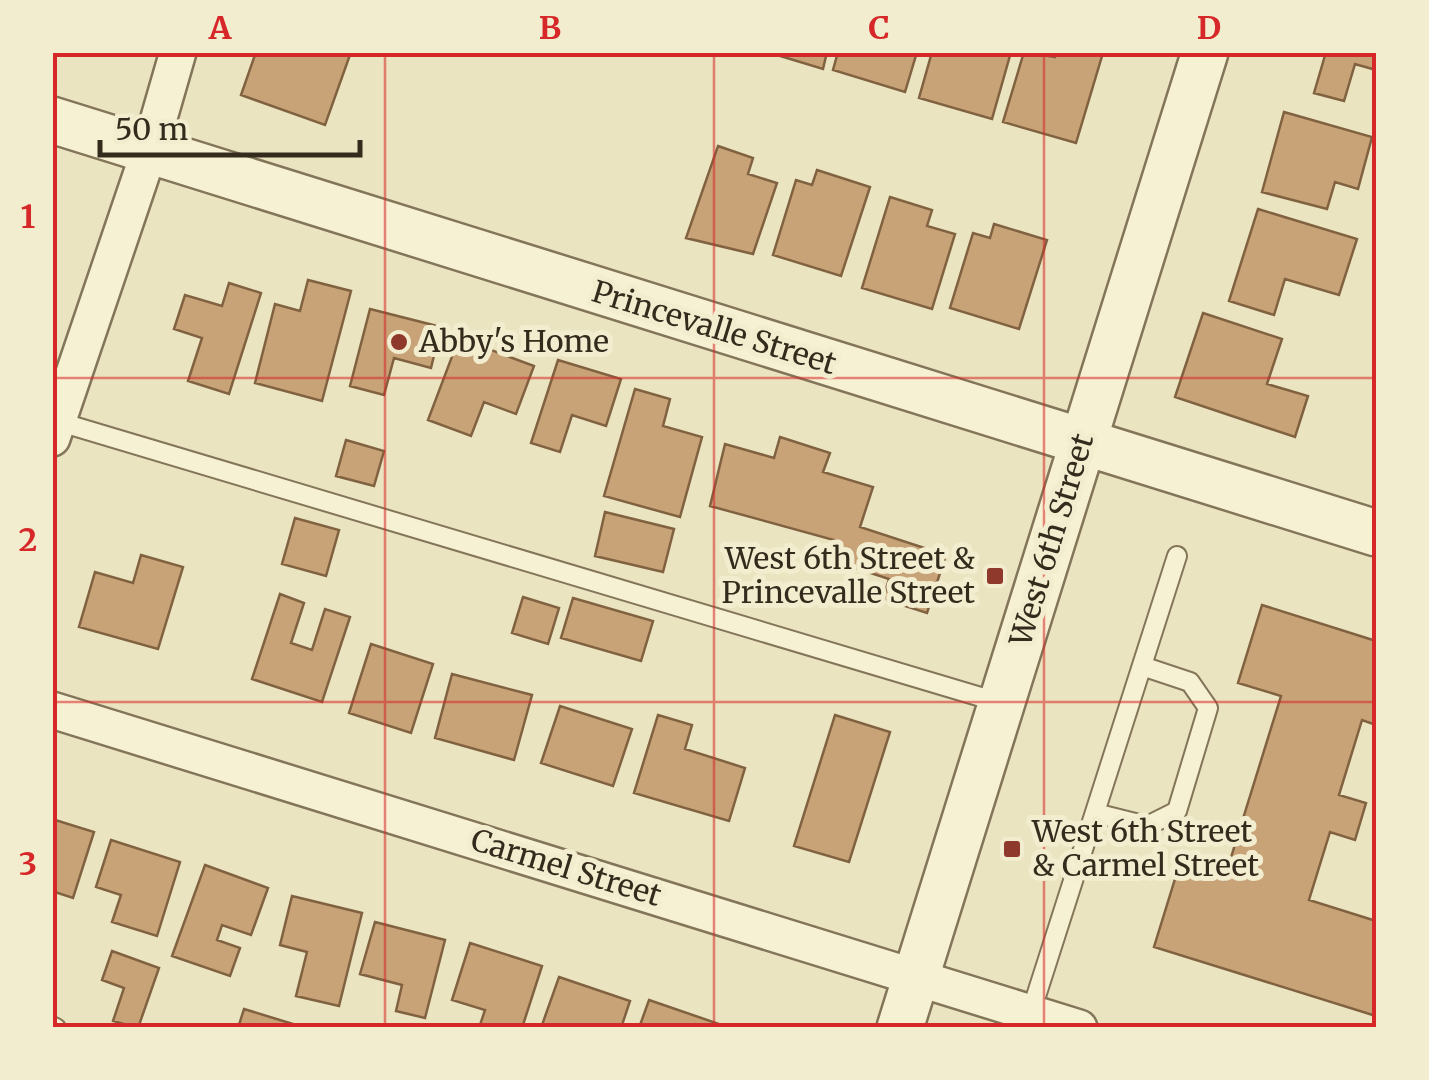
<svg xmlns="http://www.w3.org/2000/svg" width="1429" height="1080" font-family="Merriweather,serif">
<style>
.building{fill:#c8a378;stroke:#816240;stroke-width:2.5}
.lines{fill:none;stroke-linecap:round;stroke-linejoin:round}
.service-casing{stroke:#837559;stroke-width:22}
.minor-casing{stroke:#837559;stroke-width:40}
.tertiary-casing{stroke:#837559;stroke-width:50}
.service{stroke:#f7f1d3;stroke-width:18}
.minor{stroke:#f7f1d3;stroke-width:35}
.tertiary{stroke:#f7f1d3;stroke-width:45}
.grid{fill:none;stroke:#d62828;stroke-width:2.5;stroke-opacity:0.55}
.poi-dot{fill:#8f382c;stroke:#f3edcf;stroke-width:4}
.labels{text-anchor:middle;stroke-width:10;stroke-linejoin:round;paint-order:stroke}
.street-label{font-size:30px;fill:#342b1d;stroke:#f3edcf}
.poi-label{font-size:30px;fill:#342b1d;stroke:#f3edcf;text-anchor:start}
.neatline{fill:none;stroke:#d62828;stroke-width:4}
.grid-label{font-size:32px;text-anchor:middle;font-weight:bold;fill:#d62828}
</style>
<rect width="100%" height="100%" fill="#ebe4c0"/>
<path class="building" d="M 256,52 L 351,52 L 325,125 L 241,95 Z
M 767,52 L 827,52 L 823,69 Z
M 838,52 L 917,52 L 905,92 L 833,70 Z
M 932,52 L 1011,52 L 992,119 L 919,98 Z
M 1024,52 L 1055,57 L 1056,52 L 1102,56 L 1076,143 L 1003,122 Z
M 1326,52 L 1376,52 L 1376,70 L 1355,64 L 1344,101 L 1314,93 Z
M 1284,112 L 1372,137 L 1358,189 L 1335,182 L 1327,209 L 1262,192 Z
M 718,146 L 753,158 L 748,174 L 777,183 L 753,254 L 686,238 Z
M 817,170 L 870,187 L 841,276 L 773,255 L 796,180 L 812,185 Z
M 890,197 L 932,210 L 927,226 L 955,234 L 932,309 L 862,288 Z
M 1258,209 L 1357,239 L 1339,295 L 1285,279 L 1274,315 L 1229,301 Z
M 994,224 L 1047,240 L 1019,329 L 950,308 L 973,233 L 990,238 Z
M 308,280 L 351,291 L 322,401 L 255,383 L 275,304 L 300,311 Z
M 229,283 L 261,293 L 229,394 L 188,381 L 202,338 L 174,329 L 185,295 L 222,306 Z
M 370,309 L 441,327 L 431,368 L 394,358 L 384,395 L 350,386 Z
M 1203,313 L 1282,339 L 1267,384 L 1308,396 L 1295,437 L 1175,397 Z
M 459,338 L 534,366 L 516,414 L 484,402 L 471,436 L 428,420 Z
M 558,360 L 621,379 L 606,426 L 572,415 L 560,452 L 531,443 Z
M 635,389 L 670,399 L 663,426 L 702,437 L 680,517 L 604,496 Z
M 780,437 L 830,453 L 823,472 L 873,487 L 860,527 L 946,555 L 927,613 L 883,599 L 889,579 L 828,559 L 834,540 L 710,506 L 725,444 L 774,458 Z
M 346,440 L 384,451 L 374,486 L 336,476 Z
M 605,512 L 674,529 L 663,572 L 595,556 Z
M 295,518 L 339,530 L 326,576 L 282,564 Z
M 141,555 L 183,567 L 158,649 L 79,627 L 95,572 L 133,583 Z
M 280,594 L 304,603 L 291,643 L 312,650 L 325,609 L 350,617 L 322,702 L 252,679 Z
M 523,597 L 559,608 L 548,644 L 512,633 Z
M 573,598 L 653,621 L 641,661 L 561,638 Z
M 1262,605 L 1376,641 L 1376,725 L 1362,720 L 1339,795 L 1366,803 L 1355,840 L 1330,832 L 1309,900 L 1376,921 L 1376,1016 L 1154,947 L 1179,866 L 1224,880 L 1281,696 L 1238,683 Z
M 371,644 L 433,664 L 411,733 L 349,713 Z
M 452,674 L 532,695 L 514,760 L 435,738 Z
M 560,706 L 632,729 L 613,786 L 541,763 Z
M 658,715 L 692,725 L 685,749 L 745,768 L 729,821 L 634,793 Z
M 835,715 L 890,732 L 849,862 L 794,846 Z
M 52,819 L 94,832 L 73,898 L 52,891 Z
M 111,840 L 180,862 L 157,936 L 112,922 L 121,895 L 96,887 Z
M 205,865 L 268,888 L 251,935 L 222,925 L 217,940 L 240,948 L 230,976 L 172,956 Z
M 292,896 L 362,913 L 339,1006 L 296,996 L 307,952 L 280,945 Z
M 375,922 L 445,940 L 425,1018 L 396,1011 L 402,985 L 360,974 Z
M 470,943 L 542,966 L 522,1028 L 479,1028 L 485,1010 L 452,1000 Z
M 112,951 L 159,968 L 138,1028 L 113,1021 L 124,988 L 102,980 Z
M 559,977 L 630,1001 L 621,1028 L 542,1025 Z
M 649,1000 L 719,1024 L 718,1028 L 639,1028 Z
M 244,1009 L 306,1028 L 238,1028 Z"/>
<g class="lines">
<g class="service-casing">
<path id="service" d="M 53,420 L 1001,703
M 1095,813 L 1147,826 L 1177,811 L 1208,708 L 1190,682 L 1142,666
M 1031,1012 L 1177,556
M 52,1026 L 56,1028"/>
</g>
<g class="minor-casing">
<path id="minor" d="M 52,438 L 150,149 L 178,52
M 52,710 L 1079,1028"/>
</g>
<g class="tertiary-casing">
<path id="tertiary" d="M 52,120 L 1376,533
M 900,1028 L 1205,52"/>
</g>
<use href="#service" class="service"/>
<use href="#minor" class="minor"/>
<use href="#tertiary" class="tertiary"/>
</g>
<path class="grid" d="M 385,52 L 385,1028M 714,52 L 714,1028M 1044,52 L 1044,1028M 52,378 L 1376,378M 52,702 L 1376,702"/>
<g class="poi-dot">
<circle cx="399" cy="342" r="10"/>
<rect x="985" y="566" width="20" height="20" rx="5"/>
<rect x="1002" y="839" width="20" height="20" rx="5"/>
</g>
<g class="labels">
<g class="street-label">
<text transform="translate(714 328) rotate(17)" y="10">Princevalle Street</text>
<text transform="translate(1052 540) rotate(-73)" y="10">West 6th Street</text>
<text transform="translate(566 868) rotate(17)" y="10">Carmel Street</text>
</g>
<g class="poi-label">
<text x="419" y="352">Abby's Home</text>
<text x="975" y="569" text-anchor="end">West 6th Street &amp;<tspan x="975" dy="34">Princevalle Street</tspan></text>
<text x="1032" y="842">West 6th Street<tspan x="1032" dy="34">&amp; Carmel Street</tspan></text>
</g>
</g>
<rect width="1429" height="1080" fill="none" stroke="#f3edcf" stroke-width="110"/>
<path d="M100 140v15h260v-15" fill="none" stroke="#342b1d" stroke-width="5"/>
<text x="115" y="140" font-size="30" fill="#342b1d" stroke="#f3edcf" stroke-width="8" paint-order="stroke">50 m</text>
<rect x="55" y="55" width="1319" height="970" class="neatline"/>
<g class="grid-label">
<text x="220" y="39">A</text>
<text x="550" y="39">B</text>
<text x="879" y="39">C</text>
<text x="1209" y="39">D</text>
<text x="28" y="228">1</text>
<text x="28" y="551">2</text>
<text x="28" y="875">3</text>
</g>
</svg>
